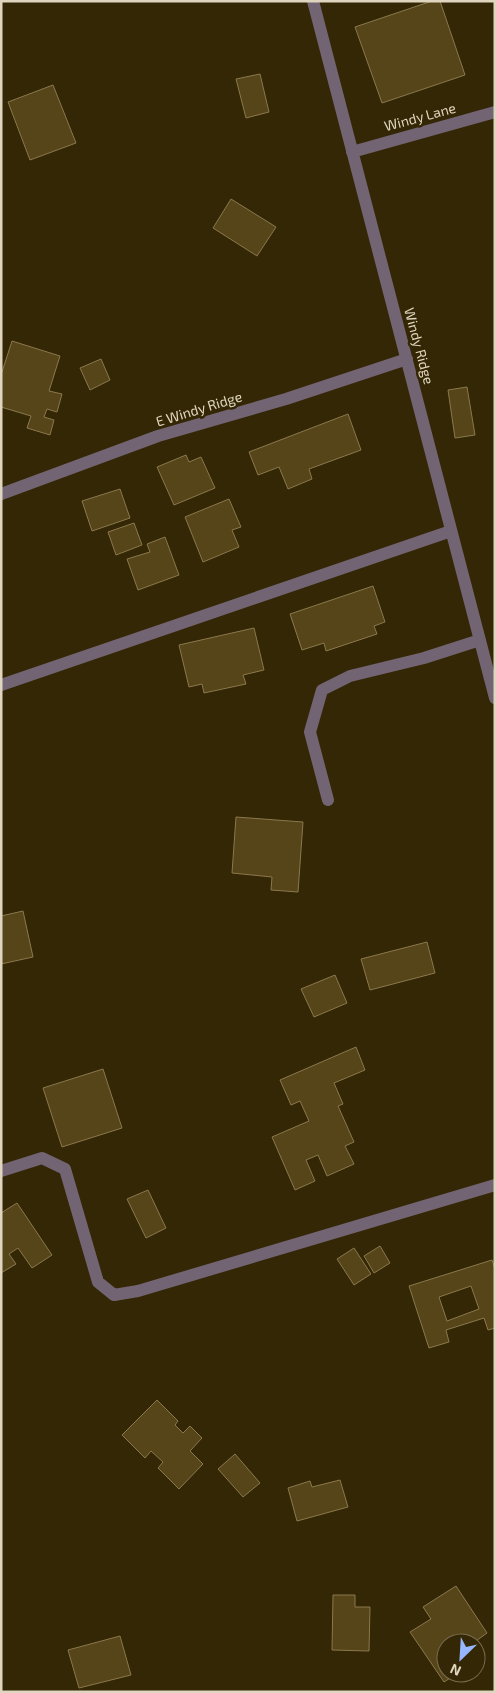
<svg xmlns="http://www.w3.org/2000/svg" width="496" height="1693" font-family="'Exo 2',sans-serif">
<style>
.building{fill:#57451a;stroke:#8b784d;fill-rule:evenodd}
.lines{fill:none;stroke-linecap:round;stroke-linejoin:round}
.minor{stroke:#736473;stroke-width:12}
.labels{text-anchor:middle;stroke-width:5;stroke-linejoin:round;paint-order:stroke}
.street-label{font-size:14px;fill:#e0d6bf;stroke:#342705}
</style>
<rect width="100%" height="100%" fill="#342705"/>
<path class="building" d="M 432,1 L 440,1 L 465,75 L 382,103 L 355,27 Z
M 260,74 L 269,112 L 246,118 L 236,79 Z
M 53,85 L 76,143 L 30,160 L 8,102 Z
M 231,199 L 276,227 L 257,256 L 213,228 Z
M 12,341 L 60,356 L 49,391 L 62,394 L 57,412 L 47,409 L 44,417 L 54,420 L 50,435 L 27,428 L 31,416 L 1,407 L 1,375 Z
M 101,359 L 110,380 L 90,390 L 80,368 Z
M 467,387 L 475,435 L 455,438 L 448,390 Z
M 348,414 L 361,450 L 309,469 L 312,479 L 288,489 L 279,467 L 258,475 L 249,452 Z
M 186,455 L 189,462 L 201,457 L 215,488 L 174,505 L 157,467 Z
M 120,489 L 130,518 L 92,531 L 82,501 Z
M 229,499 L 241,527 L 232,530 L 239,547 L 203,562 L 185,517 Z
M 134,523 L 142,545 L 116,555 L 108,532 Z
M 165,537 L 179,575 L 138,590 L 127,559 L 150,552 L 147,544 Z
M 373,586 L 385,622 L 374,626 L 377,634 L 326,651 L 324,643 L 302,650 L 290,614 Z
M 254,628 L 264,670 L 243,675 L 246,684 L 204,693 L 202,684 L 189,687 L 179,645 Z
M 236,817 L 303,822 L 298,892 L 271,890 L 272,877 L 232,873 Z
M 23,911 L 33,957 L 1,964 L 1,916 Z
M 427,942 L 435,973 L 370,990 L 361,959 Z
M 335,975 L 347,1003 L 314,1017 L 301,989 Z
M 356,1047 L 365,1070 L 334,1083 L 343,1104 L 338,1106 L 354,1142 L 345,1146 L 354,1164 L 327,1176 L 318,1155 L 306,1160 L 315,1181 L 295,1190 L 272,1137 L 309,1121 L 300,1101 L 291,1105 L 280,1080 Z
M 103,1069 L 122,1128 L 62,1147 L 43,1088 Z
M 148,1190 L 166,1228 L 146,1238 L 127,1199 Z
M 17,1203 L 52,1255 L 32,1268 L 18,1248 L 9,1254 L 16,1264 L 1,1273 L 1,1213 Z
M 380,1246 L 390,1263 L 374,1273 L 364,1256 Z
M 354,1248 L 371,1274 L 354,1285 L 337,1259 Z
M 492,1260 L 495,1269 L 495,1328 L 488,1330 L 484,1318 L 446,1330 L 449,1342 L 429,1348 L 409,1286 ZM 471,1286 L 479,1309 L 447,1321 L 439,1297 Z
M 157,1400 L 178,1421 L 175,1425 L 183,1433 L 190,1426 L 202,1438 L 190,1451 L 203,1464 L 179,1489 L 158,1468 L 163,1462 L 151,1451 L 145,1458 L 122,1435 Z
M 235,1454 L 260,1483 L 243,1497 L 218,1469 Z
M 340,1480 L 348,1507 L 297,1521 L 288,1488 L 310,1481 L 312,1487 Z
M 456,1586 L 487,1633 L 476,1641 L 485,1655 L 476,1661 L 476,1643 L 446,1643 L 446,1673 L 458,1673 L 444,1682 L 410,1632 L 431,1619 L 423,1607 Z
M 333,1595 L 355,1595 L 355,1607 L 370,1607 L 369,1651 L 332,1650 Z
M 120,1636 L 131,1675 L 79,1688 L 68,1650 Z"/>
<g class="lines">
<path class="minor" d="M 313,1 L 495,698
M 352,152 L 495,112
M 1,494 L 158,436 L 286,399 L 407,359
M 1,685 L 451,531
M 328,800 L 310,732 L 322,690 L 350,676 L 424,658 L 480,640
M 1,1171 L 42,1158 L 65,1169 L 98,1282 L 114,1295 L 138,1291 L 495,1185"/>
</g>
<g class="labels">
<g class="street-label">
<text transform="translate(420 117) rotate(-15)" y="5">Windy Lane</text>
<text transform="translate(419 346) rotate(75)" y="5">Windy Ridge</text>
<text transform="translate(199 409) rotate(-17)" y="5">E Windy Ridge</text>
</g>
</g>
<rect width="496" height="1693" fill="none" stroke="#e0d6bf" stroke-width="5"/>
<g transform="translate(461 1658) rotate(205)"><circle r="24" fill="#342705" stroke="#796d4f"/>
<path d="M0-4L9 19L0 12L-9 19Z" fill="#97b6fd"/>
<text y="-8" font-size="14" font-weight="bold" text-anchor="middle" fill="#e0d6bf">N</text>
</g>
</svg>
